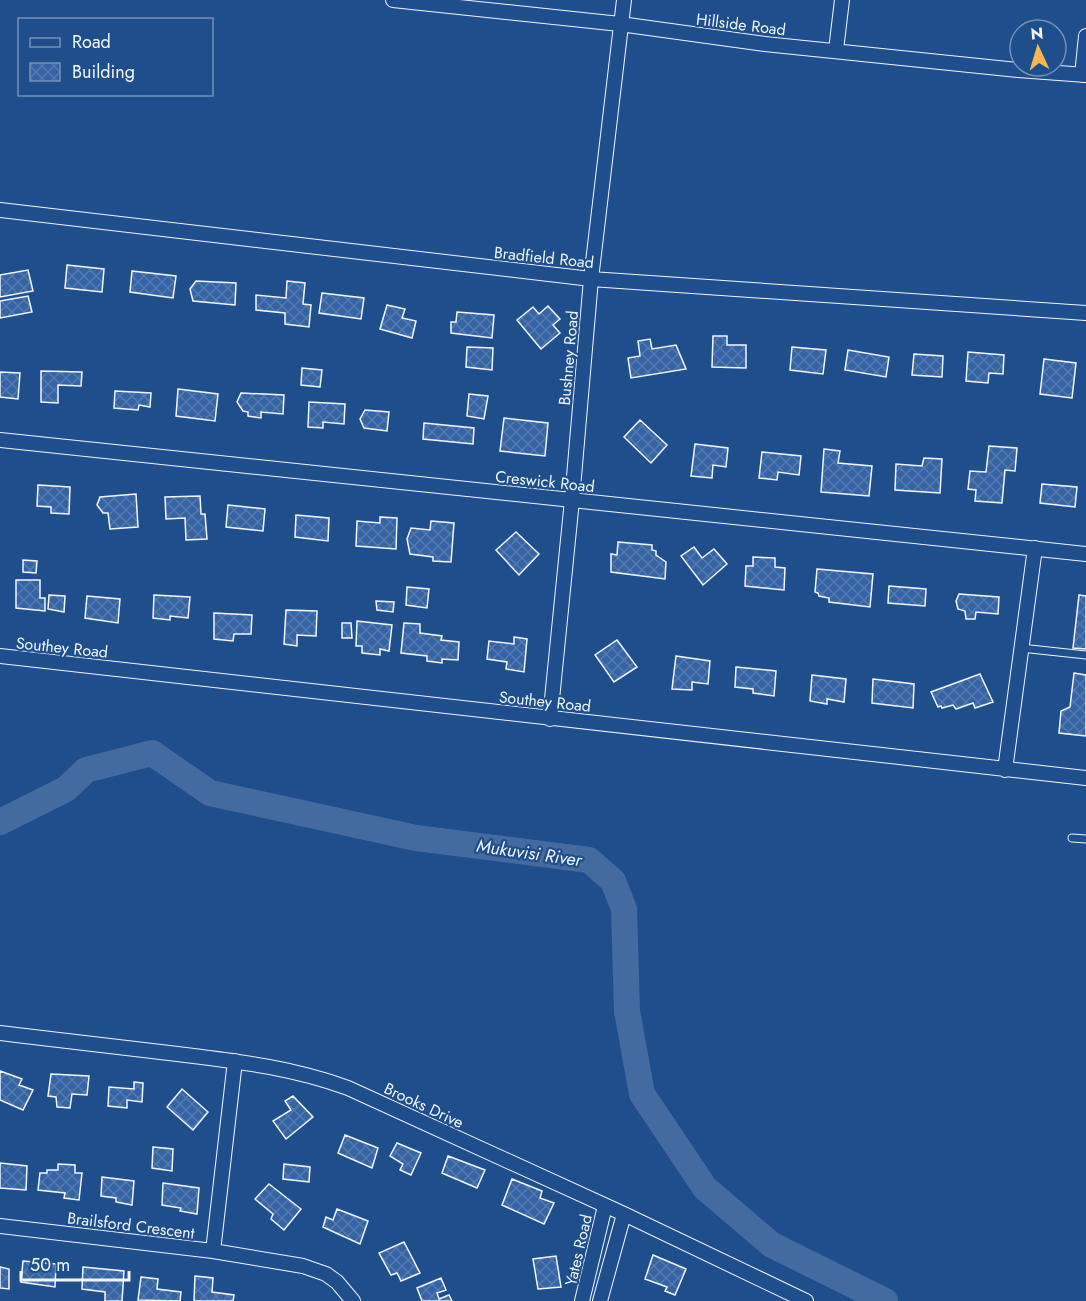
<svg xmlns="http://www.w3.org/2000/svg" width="1086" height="1301" font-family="Jost,sans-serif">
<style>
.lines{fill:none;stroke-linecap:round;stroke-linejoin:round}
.river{stroke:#446ba0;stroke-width:26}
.building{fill:url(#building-cross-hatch);stroke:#f2f6ff;stroke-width:1.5}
.service-casing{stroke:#f2f6ff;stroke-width:9}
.minor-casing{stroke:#f2f6ff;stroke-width:16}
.service{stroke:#1f4e8c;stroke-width:7}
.minor{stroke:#1f4e8c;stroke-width:14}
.labels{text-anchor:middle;stroke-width:4.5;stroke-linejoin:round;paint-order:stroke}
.street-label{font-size:16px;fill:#f2f6ff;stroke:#1f4e8c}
.water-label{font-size:18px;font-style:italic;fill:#f2f6ff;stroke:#1f4e8c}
</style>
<defs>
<pattern id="building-cross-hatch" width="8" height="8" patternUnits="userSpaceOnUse" patternTransform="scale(1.5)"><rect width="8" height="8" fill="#3563a3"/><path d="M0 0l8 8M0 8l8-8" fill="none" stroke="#537ab1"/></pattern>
</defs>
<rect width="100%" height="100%" fill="#1f4e8c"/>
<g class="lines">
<path class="river" d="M 0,822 L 66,789 L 86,770 L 152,753 L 210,793 L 416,838 L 589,860 L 613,881 L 624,909 L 627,1011 L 642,1094 L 705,1188 L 772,1245 L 885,1301"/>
</g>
<path class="building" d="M 67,265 L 104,269 L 102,292 L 65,288 Z
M 28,270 L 33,291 L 0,297 L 0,275 Z
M 132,271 L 176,276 L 173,298 L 130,292 Z
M 196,281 L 236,283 L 235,305 L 193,301 L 190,289 Z
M 287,281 L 305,283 L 303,304 L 311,305 L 309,327 L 285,324 L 285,313 L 256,310 L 256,295 L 286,298 Z
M 322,293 L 364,298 L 361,319 L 319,313 Z
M 28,296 L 32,312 L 0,318 L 0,301 Z
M 387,305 L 405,309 L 402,318 L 416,321 L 412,338 L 380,329 Z
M 548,306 L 560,319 L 553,325 L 560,333 L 541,349 L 517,320 L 533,307 L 539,314 Z
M 457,312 L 494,315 L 492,338 L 451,333 L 451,322 L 456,322 Z
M 713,336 L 727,336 L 727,345 L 746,345 L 746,368 L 712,367 Z
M 650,339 L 652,349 L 676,345 L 686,369 L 631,378 L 628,358 L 640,356 L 638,341 Z
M 467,347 L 493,348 L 492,370 L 466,367 Z
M 792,347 L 826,350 L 823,374 L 790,370 Z
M 848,350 L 889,357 L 886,377 L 845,370 Z
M 968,352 L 1004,355 L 1003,374 L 989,373 L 988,383 L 966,381 Z
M 914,354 L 943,356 L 942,377 L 912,375 Z
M 1044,359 L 1076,363 L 1072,398 L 1040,394 Z
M 302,368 L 322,370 L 320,387 L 301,385 Z
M 41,371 L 82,372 L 81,386 L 58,385 L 58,403 L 41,402 Z
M 0,372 L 20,373 L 18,399 L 0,397 Z
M 178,389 L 218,394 L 215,421 L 176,416 Z
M 115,391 L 151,393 L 150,407 L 139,405 L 138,410 L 114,408 Z
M 241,393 L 284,395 L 283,414 L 261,412 L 261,418 L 248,416 L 248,412 L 243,411 L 237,402 Z
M 469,394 L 488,396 L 484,419 L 467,416 Z
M 309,402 L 345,404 L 344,424 L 323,422 L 323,428 L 308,427 Z
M 365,410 L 389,412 L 387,431 L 364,428 L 360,419 Z
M 504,418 L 548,423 L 545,456 L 500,451 Z
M 640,420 L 667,445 L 651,463 L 624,437 Z
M 424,423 L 474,428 L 473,444 L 423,439 Z
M 695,444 L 728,448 L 726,467 L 713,465 L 712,478 L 691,476 Z
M 989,446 L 1017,448 L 1015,471 L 1005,470 L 1002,503 L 975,501 L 976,490 L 968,489 L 970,471 L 986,472 Z
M 824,449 L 840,451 L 838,463 L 872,466 L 869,496 L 821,492 Z
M 762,452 L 801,456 L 799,475 L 778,472 L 777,480 L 759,478 Z
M 924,458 L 942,459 L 940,493 L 895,490 L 896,464 L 922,466 Z
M 1042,484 L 1077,487 L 1075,507 L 1040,503 Z
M 38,485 L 70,487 L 69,514 L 51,513 L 51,507 L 37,506 Z
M 136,494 L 138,527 L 110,529 L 108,513 L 103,513 L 97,505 L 100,497 Z
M 200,496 L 201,514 L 205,514 L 207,539 L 186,540 L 185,518 L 166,519 L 165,497 Z
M 228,505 L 265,509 L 263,531 L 226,527 Z
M 296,515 L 329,518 L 328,541 L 295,537 Z
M 380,517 L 397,518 L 396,549 L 356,546 L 357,521 L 380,523 Z
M 431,521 L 454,523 L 451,562 L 433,561 L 433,557 L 410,554 L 407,539 L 411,528 L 430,530 Z
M 516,532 L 539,554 L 519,575 L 496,550 Z
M 618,542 L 652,545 L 652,550 L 656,551 L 656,555 L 666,562 L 665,579 L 611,572 L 611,554 L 617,555 Z
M 694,547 L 702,558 L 714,549 L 727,564 L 703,585 L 681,556 Z
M 753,557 L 775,558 L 775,567 L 785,568 L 784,590 L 745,586 L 746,566 L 753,566 Z
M 23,560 L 37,561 L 36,573 L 23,572 Z
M 817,569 L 873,574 L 870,607 L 829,602 L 829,598 L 819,596 L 818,593 L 815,592 Z
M 16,580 L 40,580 L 40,598 L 45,598 L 45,611 L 16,608 Z
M 889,586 L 926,589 L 925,606 L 888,603 Z
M 407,587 L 429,589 L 427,608 L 406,605 Z
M 959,594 L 999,597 L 998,614 L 976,612 L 975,619 L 966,619 L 965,611 L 958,609 L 956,601 Z
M 49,595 L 65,596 L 64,612 L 48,609 Z
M 154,595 L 190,597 L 188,618 L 170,616 L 170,620 L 153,618 Z
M 1079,595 L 1086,596 L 1086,649 L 1073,648 Z
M 87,596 L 120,599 L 118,623 L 85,618 Z
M 376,601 L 394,602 L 393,612 L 377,610 Z
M 286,610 L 317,611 L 316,636 L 297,635 L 297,646 L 284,644 Z
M 214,613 L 252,615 L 251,634 L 234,634 L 233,641 L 214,639 Z
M 357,621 L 392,625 L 389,651 L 380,649 L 380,655 L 362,653 L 362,646 L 356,646 Z
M 342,623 L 351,623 L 352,638 L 342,638 Z
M 404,623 L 420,624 L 420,633 L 442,636 L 441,640 L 459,642 L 458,660 L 442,659 L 442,663 L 427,661 L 427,656 L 401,653 Z
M 514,637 L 527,639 L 524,672 L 506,669 L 507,662 L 487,659 L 489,641 L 514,644 Z
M 617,640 L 637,667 L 614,682 L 595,655 Z
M 676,656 L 710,661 L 708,684 L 692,682 L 692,690 L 672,689 Z
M 736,667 L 776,671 L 774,696 L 753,693 L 753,689 L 735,687 Z
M 1074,673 L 1086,675 L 1086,736 L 1059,733 L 1061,711 L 1070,707 Z
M 980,674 L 993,702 L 975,708 L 973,703 L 956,709 L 953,705 L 942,708 L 941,706 L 938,707 L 931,692 Z
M 812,675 L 846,679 L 844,702 L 827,699 L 827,704 L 810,701 Z
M 873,679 L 914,684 L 913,708 L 872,703 Z
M 0,1071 L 22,1079 L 19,1085 L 33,1090 L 23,1110 L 0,1100 Z
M 51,1074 L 89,1076 L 87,1095 L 72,1094 L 70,1108 L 57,1107 L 56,1097 L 48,1096 Z
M 134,1082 L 143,1083 L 142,1102 L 127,1100 L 127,1108 L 108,1106 L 109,1087 L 134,1089 Z
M 182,1089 L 208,1112 L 193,1130 L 167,1107 Z
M 293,1096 L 313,1117 L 286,1139 L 273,1121 L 291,1110 L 285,1101 Z
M 345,1135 L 378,1148 L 372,1168 L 338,1153 Z
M 397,1143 L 421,1153 L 411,1175 L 400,1170 L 403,1164 L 390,1156 Z
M 153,1147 L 173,1149 L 172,1171 L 152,1168 Z
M 448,1156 L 485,1170 L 477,1188 L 442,1173 Z
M 0,1163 L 27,1166 L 26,1190 L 0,1188 Z
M 58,1164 L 75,1165 L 75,1173 L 82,1173 L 79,1200 L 64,1198 L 65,1193 L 38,1190 L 40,1173 L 47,1173 L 47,1170 L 58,1170 Z
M 284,1164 L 310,1167 L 309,1182 L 283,1179 Z
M 102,1177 L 134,1181 L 132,1205 L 116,1202 L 116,1198 L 101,1196 Z
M 512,1179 L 542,1191 L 540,1198 L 554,1203 L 544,1224 L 502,1205 Z
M 163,1183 L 199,1188 L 197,1214 L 180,1211 L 181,1208 L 162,1205 Z
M 269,1184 L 301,1209 L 284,1230 L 271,1219 L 273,1214 L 255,1199 Z
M 337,1209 L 368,1221 L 360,1244 L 323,1227 L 326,1217 L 333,1220 Z
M 404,1242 L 420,1273 L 401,1281 L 397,1273 L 391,1275 L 379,1253 Z
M 653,1255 L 686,1269 L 675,1295 L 665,1291 L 667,1287 L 645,1279 Z
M 556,1256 L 561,1287 L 538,1289 L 533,1259 Z
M 23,1261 L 56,1264 L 55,1287 L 21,1282 Z
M 0,1267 L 9,1269 L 9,1289 L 0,1288 Z
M 83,1267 L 124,1271 L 122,1301 L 105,1301 L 105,1292 L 82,1289 Z
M 195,1276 L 213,1278 L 212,1292 L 234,1295 L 233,1301 L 194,1301 Z
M 141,1277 L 158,1279 L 157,1289 L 181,1292 L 180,1301 L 138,1300 Z
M 441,1278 L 446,1290 L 437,1293 L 439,1299 L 449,1295 L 452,1301 L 422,1301 L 417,1288 Z"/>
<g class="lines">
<g class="service-casing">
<path id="service" d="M 1021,648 L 1086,655
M 1072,838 L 1086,839"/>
</g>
<g class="minor-casing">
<path id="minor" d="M 393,0 L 620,24 L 765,44 L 1018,70 L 1086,75
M 836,50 L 842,0
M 1082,75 L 1086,36
M 0,210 L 591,279 L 1086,313
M 0,440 L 1086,554
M 0,656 L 1086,778
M 550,719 L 572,500 L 591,279 L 624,0
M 1005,770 L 1035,548
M 0,1033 C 56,1040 112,1046 169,1053 C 232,1061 287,1066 348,1088 L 624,1214 L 806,1301
M 0,1226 L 213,1251 L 303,1266 L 326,1274 L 337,1282 L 353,1301
M 213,1251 L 235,1061
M 582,1301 L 605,1206
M 600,1301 L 624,1214"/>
</g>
<use href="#service" class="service"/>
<use href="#minor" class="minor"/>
</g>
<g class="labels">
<g class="street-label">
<text transform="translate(741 24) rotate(7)" y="6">Hillside Road</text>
<text transform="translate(544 257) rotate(6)" y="6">Bradfield Road</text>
<text transform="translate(568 358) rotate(-85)" y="6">Bushney Road</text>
<text transform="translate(545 481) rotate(6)" y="6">Creswick Road</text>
<text transform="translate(62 647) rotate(6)" y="6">Southey Road</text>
<text transform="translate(545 701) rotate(6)" y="6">Southey Road</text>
<text transform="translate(424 1105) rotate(25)" y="6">Brooks Drive</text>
<text transform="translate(131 1225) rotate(7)" y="6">Brailsford Crescent</text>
<text transform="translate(578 1250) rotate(-77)" y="6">Yates Road</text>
</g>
<g class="water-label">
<text transform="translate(529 853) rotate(8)" y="6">Mukuvisi River</text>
</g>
</g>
<rect x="18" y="18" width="195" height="78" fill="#1f4e8c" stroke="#7391ba" stroke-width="1.5"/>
<rect x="30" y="38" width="30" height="9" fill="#1f4e8c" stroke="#7391ba" stroke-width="1.5"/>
<text x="72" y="48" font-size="18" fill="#f2f6ff">Road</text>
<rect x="30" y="63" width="30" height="18" fill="url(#building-cross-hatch)" stroke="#7391ba" stroke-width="1.5"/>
<text x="72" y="78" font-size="18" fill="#f2f6ff">Building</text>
<g transform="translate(1038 48) rotate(356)"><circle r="28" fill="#1f4e8c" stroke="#7391ba" stroke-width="1.5"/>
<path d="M0-4.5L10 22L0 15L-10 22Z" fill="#ffb74d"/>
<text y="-9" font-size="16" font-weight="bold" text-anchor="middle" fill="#f2f6ff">N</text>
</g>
<path d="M21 1271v9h108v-9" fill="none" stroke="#f2f6ff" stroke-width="3"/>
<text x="30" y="1271" font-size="18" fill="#f2f6ff" stroke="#1f4e8c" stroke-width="4.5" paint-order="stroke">50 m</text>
</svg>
